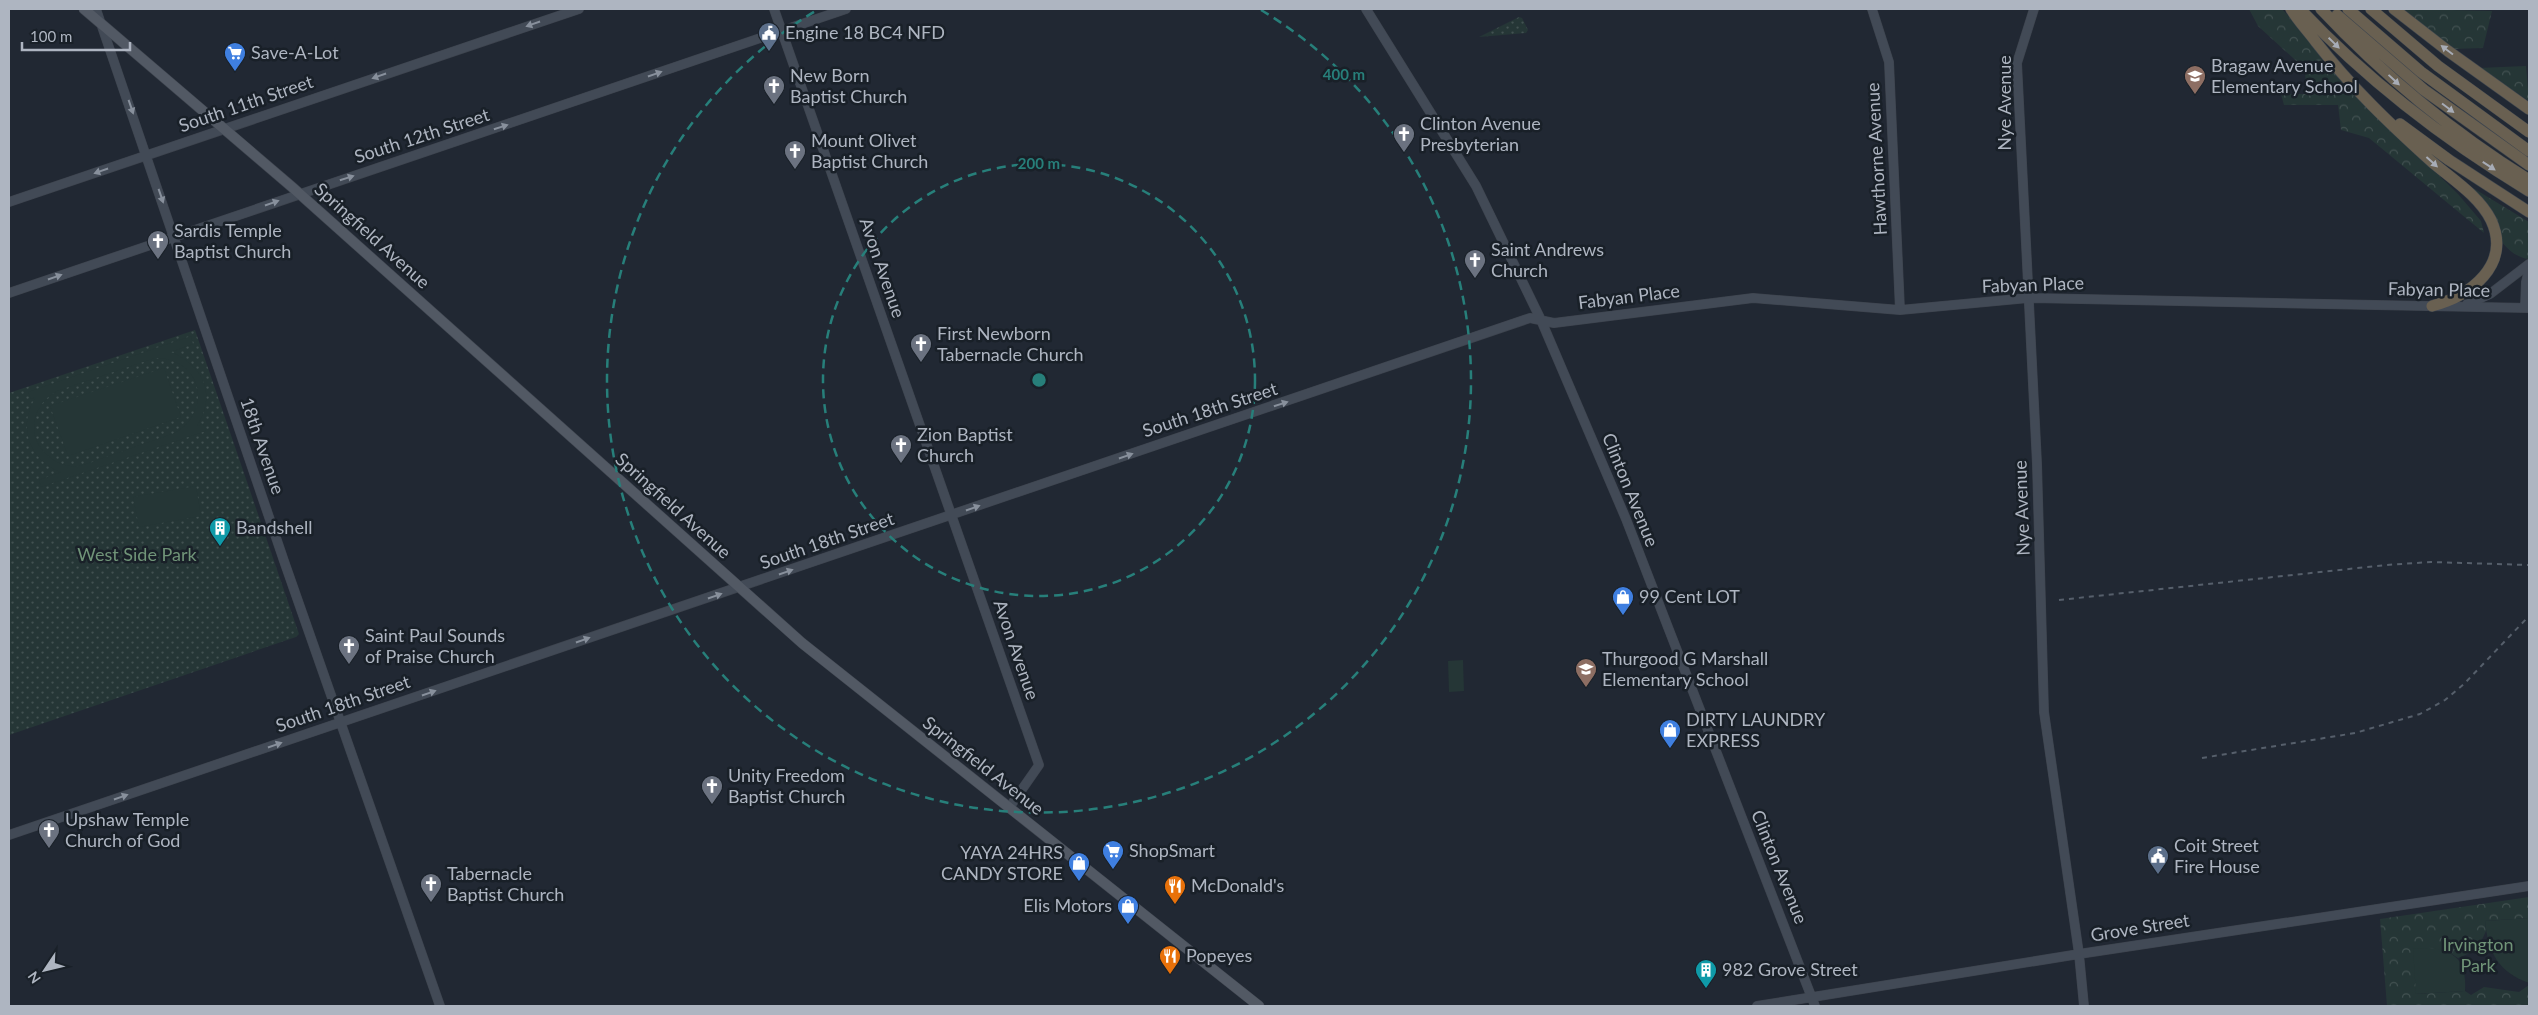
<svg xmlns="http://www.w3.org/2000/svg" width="2538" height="1015" font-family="Lato,sans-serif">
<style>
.grass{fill:url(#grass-dots)}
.forest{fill:url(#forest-crowns)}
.pitch{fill:#253636;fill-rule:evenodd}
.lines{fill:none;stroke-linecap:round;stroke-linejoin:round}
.secondary-casing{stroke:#3d434d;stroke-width:10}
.primary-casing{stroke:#3d434d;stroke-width:11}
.highway-casing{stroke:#3e454e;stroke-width:12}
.secondary{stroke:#424a56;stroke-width:9}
.primary{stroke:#525964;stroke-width:10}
.highway{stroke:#696051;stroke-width:11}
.rail{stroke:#565f6b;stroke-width:2;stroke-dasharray:5 5;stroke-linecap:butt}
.oneway{fill:#88909c}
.oneway2{fill:#a7acb6}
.ring{fill:none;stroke:#277f7a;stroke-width:2.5;stroke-dasharray:9 6}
.labels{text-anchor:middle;stroke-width:5;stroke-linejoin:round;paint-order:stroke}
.poi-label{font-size:18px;fill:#aeb5c1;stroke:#192028;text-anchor:start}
.street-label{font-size:18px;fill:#aeb5c1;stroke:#192028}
.park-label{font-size:18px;fill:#709478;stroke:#192028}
.centre{fill:#277f7a;stroke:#192028;stroke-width:2.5}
.ring-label{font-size:15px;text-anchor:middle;font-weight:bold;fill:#277f7a;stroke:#192028;stroke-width:5;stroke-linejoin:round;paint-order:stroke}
</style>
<defs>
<pattern id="grass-dots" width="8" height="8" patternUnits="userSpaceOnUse" patternTransform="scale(1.25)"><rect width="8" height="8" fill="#253636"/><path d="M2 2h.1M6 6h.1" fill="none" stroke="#425151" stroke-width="1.8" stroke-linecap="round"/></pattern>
<pattern id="forest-crowns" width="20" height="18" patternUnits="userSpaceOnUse" patternTransform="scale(1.25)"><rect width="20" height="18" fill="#253636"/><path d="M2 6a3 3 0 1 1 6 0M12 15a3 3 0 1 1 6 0" fill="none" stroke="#425151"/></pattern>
</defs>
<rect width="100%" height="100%" fill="#212833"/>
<path class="grass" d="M 1519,17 L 1522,18 L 1528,30 L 1526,33 L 1479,37 Z
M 195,330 L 299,634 L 296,637 L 9,735 L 9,393 Z"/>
<path class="forest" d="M 2249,9 L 2282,9 L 2305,34 L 2325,64 L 2458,194 L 2481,221 L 2484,233 L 2369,138 L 2341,130 L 2338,105 L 2284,105 L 2281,94 L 2306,94 L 2305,69 L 2258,26 Z
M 2404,9 L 2492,11 L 2483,48 L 2452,49 Z
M 2526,66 L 2529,101 L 2479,68 Z
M 2473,188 L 2529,222 L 2529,259 C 2499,256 2485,211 2473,188 Z
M 2529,897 L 2529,918 L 2485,921 L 2486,931 L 2477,950 L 2458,958 L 2446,950 L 2416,994 L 2465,991 L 2471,995 L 2484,987 L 2519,992 L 2529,985 L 2529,1006 L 2387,1006 L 2380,919 Z"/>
<path class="pitch" d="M 191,336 L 193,344 L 171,352 C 203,366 217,393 197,426 L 203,424 L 206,431 L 41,487 L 39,480 L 61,472 C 29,461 17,425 36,397 L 31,399 L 28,392 ZM 155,358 C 201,358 214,409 175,433 C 153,441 131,448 109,456 C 99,459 89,464 79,466 C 58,469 34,450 34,428 C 34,411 43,399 57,391 Z
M 164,368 L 181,417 L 68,456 L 50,406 Z
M 196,486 L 201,516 L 139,527 L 133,497 Z
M 1463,660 L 1464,691 L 1449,692 L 1448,661 Z
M 2529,918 L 2529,983 C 2498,972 2488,952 2485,921 Z
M 2429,948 C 2457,951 2467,962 2465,991 L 2416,994 L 2413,949 Z"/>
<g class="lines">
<g class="secondary-casing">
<path id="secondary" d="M 96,9 L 284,561 L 440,1006
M 774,9 L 1039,765 L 1009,808
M 1366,9 L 1476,186 L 1541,320 L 1626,519 L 1815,1006
M 1872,9 L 1889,62 L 1900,310
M 2034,9 L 2017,63 L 2037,464 L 2044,712 L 2079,954 L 2084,1006
M 9,202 L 579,9
M 9,293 L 846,9
M 2467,304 L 2490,294 L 2529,264
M 2525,308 L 2526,282 L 2529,270
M 9,835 L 1530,318 L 1554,323 L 1753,298 L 1900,310 L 2028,298 L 2529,308
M 1757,1006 L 2079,954 L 2529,886"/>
</g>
<g class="primary-casing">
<path id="primary" d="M 84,9 L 292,187 L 802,643 L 1259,1006"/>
</g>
<g class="highway-casing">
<path id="highway" d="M 2291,9 C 2298,21 2308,31 2316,42 C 2350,86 2391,125 2432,162 C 2452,179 2479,196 2491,220 C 2512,265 2470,296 2432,306
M 2300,9 C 2367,80 2445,140 2529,191
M 2321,9 C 2383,75 2452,132 2529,180
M 2348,9 L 2421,72 L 2529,151
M 2371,9 L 2438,66 L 2529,132
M 2394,9 L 2448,51 L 2529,109
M 2337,15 L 2424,90 L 2529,165
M 2400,124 L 2449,160 L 2529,212"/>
</g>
<use href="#secondary" class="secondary"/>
<use href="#primary" class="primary"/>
<use href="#highway" class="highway"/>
<path class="rail" d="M 2059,600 L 2386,565 L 2431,562 L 2529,565
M 2202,758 L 2355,733 L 2420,714 L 2445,700 L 2464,684 L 2529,616"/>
</g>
<defs><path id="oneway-solid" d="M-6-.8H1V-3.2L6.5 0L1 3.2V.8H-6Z" transform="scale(1.25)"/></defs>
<g class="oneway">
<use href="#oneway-solid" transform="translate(533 24) rotate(161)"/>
<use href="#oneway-solid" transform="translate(655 74) rotate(-19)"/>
<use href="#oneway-solid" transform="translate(379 76) rotate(161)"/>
<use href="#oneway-solid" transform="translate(131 107) rotate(71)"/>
<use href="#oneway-solid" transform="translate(501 127) rotate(-18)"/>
<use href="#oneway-solid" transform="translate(101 171) rotate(161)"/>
<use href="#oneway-solid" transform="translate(347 178) rotate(-18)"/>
<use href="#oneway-solid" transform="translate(161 196) rotate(71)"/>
<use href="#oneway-solid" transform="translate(272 203) rotate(-19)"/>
<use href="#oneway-solid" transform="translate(55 277) rotate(-19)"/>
<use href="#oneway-solid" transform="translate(1281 404) rotate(-18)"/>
<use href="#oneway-solid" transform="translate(1126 456) rotate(-19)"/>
<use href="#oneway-solid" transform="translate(973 508) rotate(-19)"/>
<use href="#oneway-solid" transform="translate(786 572) rotate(-19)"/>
<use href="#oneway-solid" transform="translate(715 596) rotate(-19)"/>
<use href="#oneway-solid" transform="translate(583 640) rotate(-19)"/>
<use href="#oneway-solid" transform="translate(429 693) rotate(-19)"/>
<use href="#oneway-solid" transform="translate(275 745) rotate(-19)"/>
<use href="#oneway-solid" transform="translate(121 797) rotate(-19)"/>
</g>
<g class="oneway2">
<use href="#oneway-solid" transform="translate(2334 43) rotate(44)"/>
<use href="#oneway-solid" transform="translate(2447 50) rotate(-143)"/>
<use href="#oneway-solid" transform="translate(2394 80) rotate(43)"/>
<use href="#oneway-solid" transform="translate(2448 108) rotate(37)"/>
<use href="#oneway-solid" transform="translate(2432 162) rotate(42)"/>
<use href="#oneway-solid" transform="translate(2489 166) rotate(33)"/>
</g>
<g class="ring">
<circle cx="1039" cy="380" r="216"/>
<path d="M1261 10A432 432 0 1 1 817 10"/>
</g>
<defs>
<g id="civic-pin" transform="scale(1.125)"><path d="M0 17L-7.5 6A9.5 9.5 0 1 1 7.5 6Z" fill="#5c6f8a" stroke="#192028"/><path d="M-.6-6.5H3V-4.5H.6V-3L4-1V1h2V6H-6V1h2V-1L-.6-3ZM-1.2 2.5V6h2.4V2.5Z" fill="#fff"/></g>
<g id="supermarket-pin" transform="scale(1.125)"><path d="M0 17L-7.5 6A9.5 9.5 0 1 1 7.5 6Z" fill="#3f7fe0" stroke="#192028"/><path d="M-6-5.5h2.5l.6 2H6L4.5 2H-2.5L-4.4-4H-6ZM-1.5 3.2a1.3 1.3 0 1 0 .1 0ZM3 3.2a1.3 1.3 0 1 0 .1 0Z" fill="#fff"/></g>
<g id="school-pin" transform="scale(1.125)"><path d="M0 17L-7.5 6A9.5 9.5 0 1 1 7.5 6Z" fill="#8d6e63" stroke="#192028"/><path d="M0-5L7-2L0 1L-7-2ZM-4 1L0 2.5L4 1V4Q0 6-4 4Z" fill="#fff"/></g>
<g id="church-pin" transform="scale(1.125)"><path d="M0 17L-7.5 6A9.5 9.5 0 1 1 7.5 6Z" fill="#6b7280" stroke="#192028"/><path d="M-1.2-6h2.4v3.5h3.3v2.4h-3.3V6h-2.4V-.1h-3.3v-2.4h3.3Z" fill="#fff"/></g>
<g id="building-pin" transform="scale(1.125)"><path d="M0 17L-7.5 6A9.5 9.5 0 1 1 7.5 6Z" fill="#0f9aa8" stroke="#192028"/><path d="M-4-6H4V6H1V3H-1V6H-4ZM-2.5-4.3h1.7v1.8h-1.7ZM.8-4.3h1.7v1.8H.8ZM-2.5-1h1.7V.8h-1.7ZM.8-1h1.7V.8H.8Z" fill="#fff"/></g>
<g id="shop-pin" transform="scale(1.125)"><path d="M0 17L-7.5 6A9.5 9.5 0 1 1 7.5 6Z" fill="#3f7fe0" stroke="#192028"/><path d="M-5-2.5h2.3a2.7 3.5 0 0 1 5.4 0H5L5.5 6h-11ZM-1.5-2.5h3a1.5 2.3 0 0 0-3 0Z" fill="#fff"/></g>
<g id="restaurant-pin" transform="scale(1.125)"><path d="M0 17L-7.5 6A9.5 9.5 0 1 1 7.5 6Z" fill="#e8710a" stroke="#192028"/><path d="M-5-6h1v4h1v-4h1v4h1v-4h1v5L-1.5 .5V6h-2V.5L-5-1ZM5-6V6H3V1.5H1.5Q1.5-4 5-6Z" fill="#fff"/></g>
</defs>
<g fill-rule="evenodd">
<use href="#civic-pin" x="769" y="33"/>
<use href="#supermarket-pin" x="235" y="53"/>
<use href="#school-pin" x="2195" y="76"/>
<use href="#church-pin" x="774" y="86"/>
<use href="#church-pin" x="1404" y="134"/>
<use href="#church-pin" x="795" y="151"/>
<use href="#church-pin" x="158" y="241"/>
<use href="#church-pin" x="1475" y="260"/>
<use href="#church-pin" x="921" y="344"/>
<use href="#church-pin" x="901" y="445"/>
<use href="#building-pin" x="220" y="528"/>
<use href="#shop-pin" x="1623" y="597"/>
<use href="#church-pin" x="349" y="646"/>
<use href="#school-pin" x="1586" y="669"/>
<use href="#shop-pin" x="1670" y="730"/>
<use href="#church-pin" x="712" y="786"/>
<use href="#church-pin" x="49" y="830"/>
<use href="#supermarket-pin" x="1113" y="851"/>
<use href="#civic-pin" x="2158" y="856"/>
<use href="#shop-pin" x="1079" y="863"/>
<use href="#church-pin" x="431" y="884"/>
<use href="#restaurant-pin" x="1175" y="886"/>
<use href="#shop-pin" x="1128" y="906"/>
<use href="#restaurant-pin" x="1170" y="956"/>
<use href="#building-pin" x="1706" y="970"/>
</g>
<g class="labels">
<g class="poi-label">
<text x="785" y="39">Engine 18 BC4 NFD</text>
<text x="251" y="59">Save-A-Lot</text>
<text x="2211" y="72">Bragaw Avenue<tspan x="2211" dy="21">Elementary School</tspan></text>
<text x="790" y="82">New Born<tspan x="790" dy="21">Baptist Church</tspan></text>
<text x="1420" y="130">Clinton Avenue<tspan x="1420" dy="21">Presbyterian</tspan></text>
<text x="811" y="147">Mount Olivet<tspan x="811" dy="21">Baptist Church</tspan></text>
<text x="174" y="237">Sardis Temple<tspan x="174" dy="21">Baptist Church</tspan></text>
<text x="1491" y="256">Saint Andrews<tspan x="1491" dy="21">Church</tspan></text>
<text x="937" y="340">First Newborn<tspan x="937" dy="21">Tabernacle Church</tspan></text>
<text x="917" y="441">Zion Baptist<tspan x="917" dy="21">Church</tspan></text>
<text x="236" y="534">Bandshell</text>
<text x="1639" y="603">99 Cent LOT</text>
<text x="365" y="642">Saint Paul Sounds<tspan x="365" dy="21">of Praise Church</tspan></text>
<text x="1602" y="665">Thurgood G Marshall<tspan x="1602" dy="21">Elementary School</tspan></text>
<text x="1686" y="726">DIRTY LAUNDRY<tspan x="1686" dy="21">EXPRESS</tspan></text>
<text x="728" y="782">Unity Freedom<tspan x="728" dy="21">Baptist Church</tspan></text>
<text x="65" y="826">Upshaw Temple<tspan x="65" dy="21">Church of God</tspan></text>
<text x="2174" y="852">Coit Street<tspan x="2174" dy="21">Fire House</tspan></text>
<text x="1129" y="857">ShopSmart</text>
<text x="1063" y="859" text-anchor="end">YAYA 24HRS<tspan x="1063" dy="21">CANDY STORE</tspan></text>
<text x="447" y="880">Tabernacle<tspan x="447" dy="21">Baptist Church</tspan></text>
<text x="1191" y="892">McDonald's</text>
<text x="1112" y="912" text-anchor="end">Elis Motors</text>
<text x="1186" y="962">Popeyes</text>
<text x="1722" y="976">982 Grove Street</text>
</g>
<g class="street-label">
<text transform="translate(2005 103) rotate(-90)" y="6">Nye Avenue</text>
<text transform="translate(246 104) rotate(-19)" y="6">South 11th Street</text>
<text transform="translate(422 136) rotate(-18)" y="6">South 12th Street</text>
<text transform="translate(1877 159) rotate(-93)" y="6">Hawthorne Avenue</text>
<text transform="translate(372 236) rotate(42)" y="6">Springfield Avenue</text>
<text transform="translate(882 268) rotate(71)" y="6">Avon Avenue</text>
<text transform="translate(2033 285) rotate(-2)" y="6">Fabyan Place</text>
<text transform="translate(2439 290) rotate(1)" y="6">Fabyan Place</text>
<text transform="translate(1629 297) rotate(-7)" y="6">Fabyan Place</text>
<text transform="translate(1210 410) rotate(-18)" y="6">South 18th Street</text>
<text transform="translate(262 446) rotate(71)" y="6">18th Avenue</text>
<text transform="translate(1630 490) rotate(68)" y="6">Clinton Avenue</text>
<text transform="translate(673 506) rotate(42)" y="6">Springfield Avenue</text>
<text transform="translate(2022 508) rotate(-92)" y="6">Nye Avenue</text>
<text transform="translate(827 541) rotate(-19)" y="6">South 18th Street</text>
<text transform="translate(1016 650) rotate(71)" y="6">Avon Avenue</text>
<text transform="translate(343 704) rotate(-19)" y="6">South 18th Street</text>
<text transform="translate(983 766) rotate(38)" y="6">Springfield Avenue</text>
<text transform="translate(1779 867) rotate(68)" y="6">Clinton Avenue</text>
<text transform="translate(2140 928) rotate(-9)" y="6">Grove Street</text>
</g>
<g class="park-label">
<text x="137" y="561">West Side Park</text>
<text x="2478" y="951">Irvington<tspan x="2478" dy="21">Park</tspan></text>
</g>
</g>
<circle cx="1039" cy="380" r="8" class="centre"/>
<g class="ring-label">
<text x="1344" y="80">400 m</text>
<text x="1039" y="169">200 m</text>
</g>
<rect width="2538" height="1015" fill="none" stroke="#aeb5c1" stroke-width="20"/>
<g transform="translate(45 970) rotate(235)" stroke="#192028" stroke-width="4" paint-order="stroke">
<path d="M0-4L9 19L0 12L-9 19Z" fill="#aeb5c1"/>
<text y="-8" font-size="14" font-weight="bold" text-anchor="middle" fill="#aeb5c1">N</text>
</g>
<path d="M22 42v8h108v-8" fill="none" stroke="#aeb5c1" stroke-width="2.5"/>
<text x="30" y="42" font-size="15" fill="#aeb5c1" stroke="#192028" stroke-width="4" paint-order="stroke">100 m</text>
</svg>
